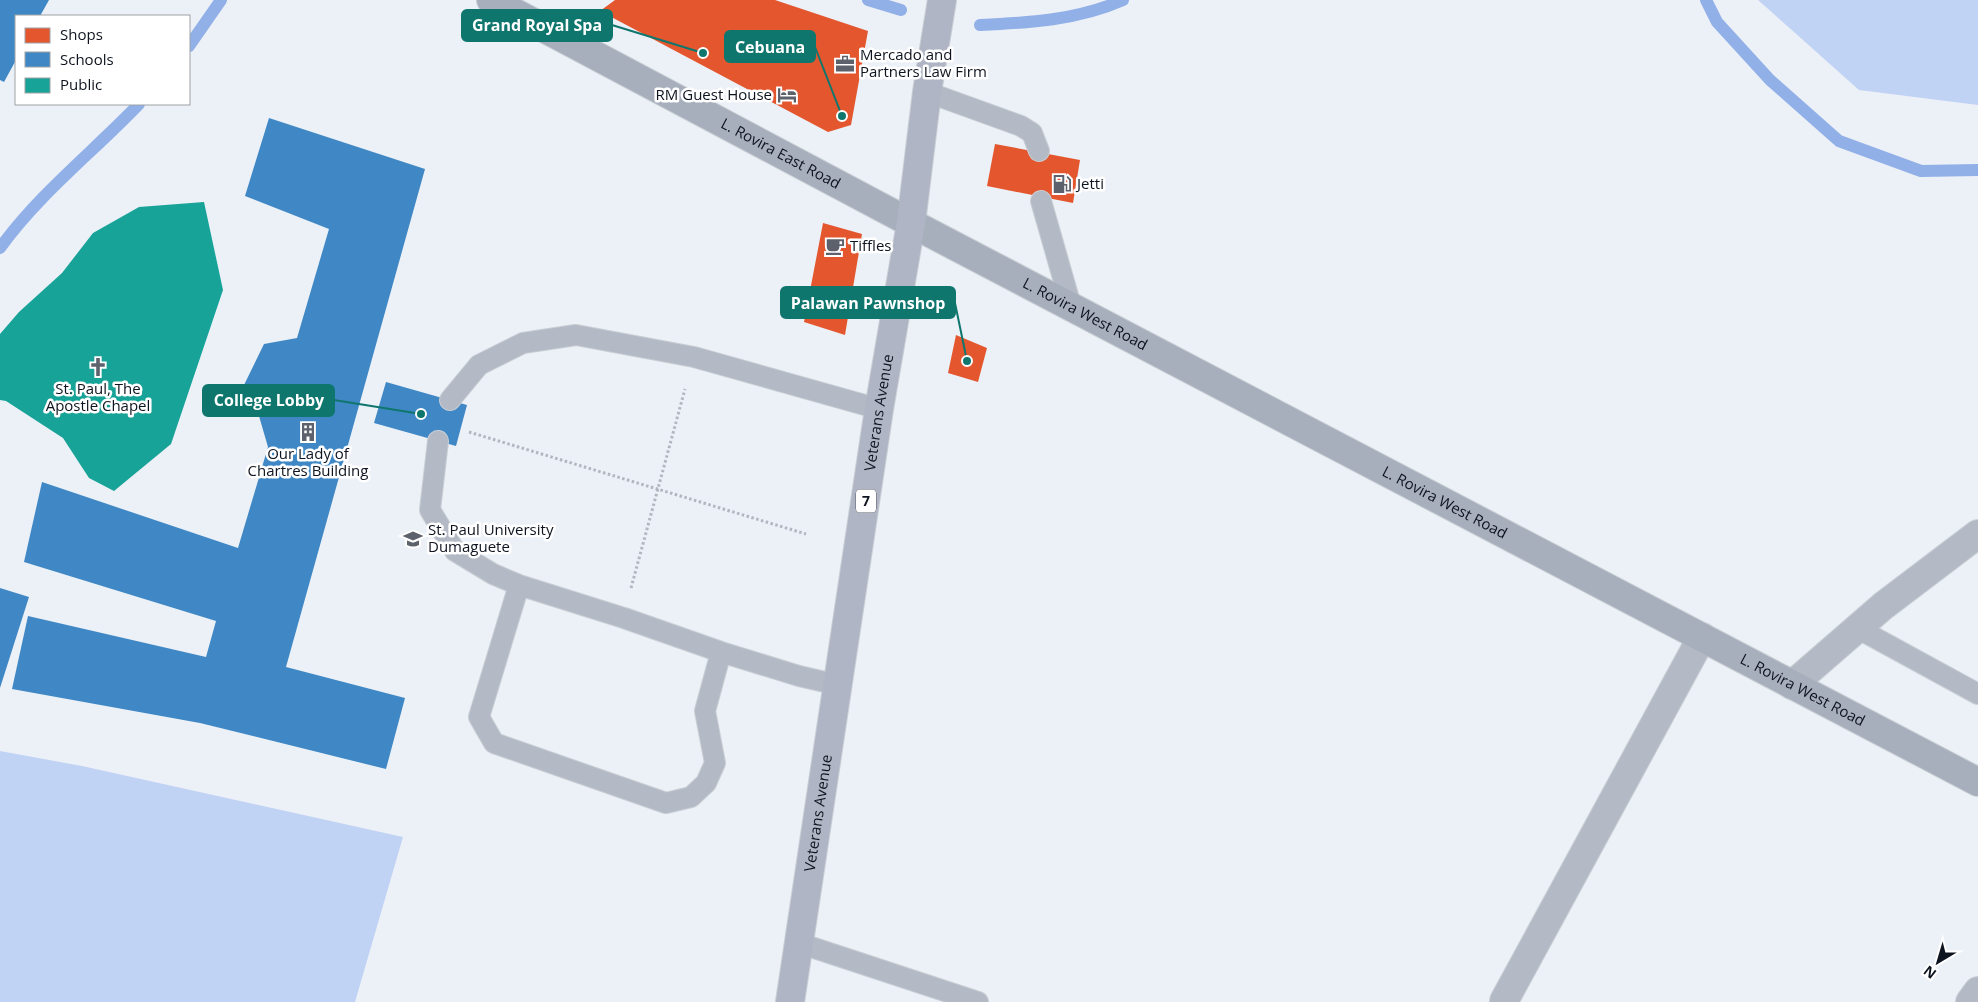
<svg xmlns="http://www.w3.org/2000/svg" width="1978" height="1002" font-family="'Open Sans',sans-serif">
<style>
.green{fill:#c1d3f4}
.shops{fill:#e4572e}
.schools{fill:#3f88c5}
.public{fill:#17a398}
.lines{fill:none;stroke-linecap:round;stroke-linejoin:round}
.stream{stroke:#91b0e8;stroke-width:12}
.lane-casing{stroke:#c9ced4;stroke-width:22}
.street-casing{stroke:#c9ced4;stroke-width:30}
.secondary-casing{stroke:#c9ced4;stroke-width:30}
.highway-casing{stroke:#c9ced4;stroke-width:30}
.path{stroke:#b1b6c0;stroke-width:3;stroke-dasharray:2.5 2.5;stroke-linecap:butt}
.lane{stroke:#b3bac5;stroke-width:20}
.street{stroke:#b3bac5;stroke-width:28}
.secondary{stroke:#a7afbc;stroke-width:28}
.highway{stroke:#afb5c4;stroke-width:28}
.labels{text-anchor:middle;stroke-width:5;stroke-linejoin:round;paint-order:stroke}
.shield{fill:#fff;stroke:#565a62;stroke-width:1}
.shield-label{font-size:14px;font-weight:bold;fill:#0e141f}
.poi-label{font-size:15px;fill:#0e141f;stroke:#fff;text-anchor:start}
.street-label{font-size:15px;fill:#0e141f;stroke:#fff}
.leader{fill:none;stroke:#0f766e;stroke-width:2}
.callout-dot{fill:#0f766e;stroke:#fff;stroke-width:2}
.callout{fill:#0f766e;stroke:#0f766e;stroke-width:2}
.callout-label{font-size:16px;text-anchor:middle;font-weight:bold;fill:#fff}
</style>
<rect width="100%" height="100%" fill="#ecf0f7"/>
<path class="green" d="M 1758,0 L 1978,0 L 1978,105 L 1859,90 Z
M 0,751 L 82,766 L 403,837 L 355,1002 L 0,1002 Z"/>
<path class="shops" d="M 615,0 L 775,0 L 868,31 L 851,125 L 828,132 L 600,11 Z
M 995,144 L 1080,160 L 1073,203 L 987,186 Z
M 823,223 L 862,234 L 845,335 L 804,322 Z
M 956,335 L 987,348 L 978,382 L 948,373 Z"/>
<path class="schools" d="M 0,0 L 49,0 L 40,16 L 16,16 L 16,60 L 4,82 L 0,80 Z
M 269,118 L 425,169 L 286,667 L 405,698 L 386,769 L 200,723 L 12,689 L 28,616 L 206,657 L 216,621 L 24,562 L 42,482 L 238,548 L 268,447 L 259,416 L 244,385 L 264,344 L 297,338 L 329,229 L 245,196 Z
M 386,382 L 467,405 L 456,446 L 374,423 Z
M 0,588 L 29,597 L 0,688 Z"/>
<path class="public" d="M 204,202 L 223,290 L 171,444 L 114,491 L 89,478 L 63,438 L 6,401 L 0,400 L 0,334 L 19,312 L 62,273 L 93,233 L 139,207 Z"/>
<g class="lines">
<path class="stream" d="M 868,0 L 901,10
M 1706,0 L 1717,22 L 1770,80 L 1839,141 L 1921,171 L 1978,170
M 980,25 C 1028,23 1078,20 1123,0
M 189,46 L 221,0
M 0,248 C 39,194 93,152 139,104"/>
<g class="lane-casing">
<path id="lane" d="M 927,92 L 1021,126 L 1032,133 L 1039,151
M 1041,201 L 1071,306
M 450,400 L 479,365 L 523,343 L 576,335 L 694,357 L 879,409
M 438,441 L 430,510 L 455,551 L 493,574 L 519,585 L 624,618 L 721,652 L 799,676 L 838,685
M 519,585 L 479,717 L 494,743 L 666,803 L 691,797 L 706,783 L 715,763 L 705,711 L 721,652
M 1857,628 L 1978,694
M 799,943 L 978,1002"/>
</g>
<g class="street-casing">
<path id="street" d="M 1792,685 L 1883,606 L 1978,534
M 1504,1001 L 1702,637
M 1970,1002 L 1978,991"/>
</g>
<g class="secondary-casing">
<g id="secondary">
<path id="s1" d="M 491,0 L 911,223 L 1978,782"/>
</g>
</g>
<g class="highway-casing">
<g id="highway">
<path id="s2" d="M 790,1002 L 879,409 L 911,223 L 927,92 L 942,0"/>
</g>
</g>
<path class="path" d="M 469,432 L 806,534
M 631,588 L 685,389"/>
<use href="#lane" class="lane"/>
<use href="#street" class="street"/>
<use href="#secondary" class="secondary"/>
<use href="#highway" class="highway"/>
</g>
<defs>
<g id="office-bare" transform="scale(1.5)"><path d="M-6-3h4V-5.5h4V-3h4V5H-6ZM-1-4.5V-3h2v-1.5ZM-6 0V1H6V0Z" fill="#5c616b" stroke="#fff" stroke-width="2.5" paint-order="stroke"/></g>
<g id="hotel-bare" transform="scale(1.5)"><path d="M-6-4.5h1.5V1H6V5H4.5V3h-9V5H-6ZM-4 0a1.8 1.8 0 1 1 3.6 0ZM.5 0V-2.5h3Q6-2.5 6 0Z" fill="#5c616b" stroke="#fff" stroke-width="2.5" paint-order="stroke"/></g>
<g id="fuel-bare" transform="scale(1.5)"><path d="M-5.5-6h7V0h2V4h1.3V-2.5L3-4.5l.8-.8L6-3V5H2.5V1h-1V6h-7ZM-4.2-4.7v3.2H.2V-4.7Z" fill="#5c616b" stroke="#fff" stroke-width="2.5" paint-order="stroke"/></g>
<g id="cafe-bare" transform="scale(1.5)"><path d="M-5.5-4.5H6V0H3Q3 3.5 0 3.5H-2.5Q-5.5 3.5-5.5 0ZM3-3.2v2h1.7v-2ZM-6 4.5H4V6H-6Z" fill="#5c616b" stroke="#fff" stroke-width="2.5" paint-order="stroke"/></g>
<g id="church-bare" transform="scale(1.5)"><path d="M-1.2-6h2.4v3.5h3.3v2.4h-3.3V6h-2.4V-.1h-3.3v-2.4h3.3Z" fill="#5c616b" stroke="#fff" stroke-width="2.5" paint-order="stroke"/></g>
<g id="building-bare" transform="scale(1.5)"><path d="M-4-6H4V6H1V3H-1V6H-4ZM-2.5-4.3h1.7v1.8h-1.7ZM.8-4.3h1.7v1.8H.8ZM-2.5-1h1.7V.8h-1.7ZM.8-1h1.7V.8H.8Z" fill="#5c616b" stroke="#fff" stroke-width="2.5" paint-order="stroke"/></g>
<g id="university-bare" transform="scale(1.5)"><path d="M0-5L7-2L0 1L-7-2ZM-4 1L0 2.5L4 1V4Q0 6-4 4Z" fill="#5c616b" stroke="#fff" stroke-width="2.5" paint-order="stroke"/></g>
</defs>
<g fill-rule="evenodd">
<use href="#office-bare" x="845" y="64"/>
<use href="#hotel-bare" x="787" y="95"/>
<use href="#fuel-bare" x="1062" y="184"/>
<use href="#cafe-bare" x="835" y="246"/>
<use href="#church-bare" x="98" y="367"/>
<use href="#building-bare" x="308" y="432"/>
<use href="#university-bare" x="413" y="539"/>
</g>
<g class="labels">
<rect class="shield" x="856" y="489.5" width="20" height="23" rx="4"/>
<g class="shield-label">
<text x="866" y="506">7</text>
</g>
<g class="poi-label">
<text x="860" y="60">Mercado and<tspan x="860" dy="17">Partners Law Firm</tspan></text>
<text x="772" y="100" text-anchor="end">RM Guest House</text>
<text x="1077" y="189">Jetti</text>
<text x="850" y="251">Tiffles</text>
<text x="98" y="394" text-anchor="middle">St. Paul, The<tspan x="98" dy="17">Apostle Chapel</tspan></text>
<text x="308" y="459" text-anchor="middle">Our Lady of<tspan x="308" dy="17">Chartres Building</tspan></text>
<text x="428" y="535">St. Paul University<tspan x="428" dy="17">Dumaguete</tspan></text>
</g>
<g class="street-label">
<text dy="5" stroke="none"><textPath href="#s1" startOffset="328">L. Rovira East Road</textPath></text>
<text dy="5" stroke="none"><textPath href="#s1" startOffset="672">L. Rovira West Road</textPath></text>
<text dy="5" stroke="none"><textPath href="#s2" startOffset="596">Veterans Avenue</textPath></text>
<text dy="5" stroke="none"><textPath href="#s1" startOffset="1078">L. Rovira West Road</textPath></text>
<text dy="5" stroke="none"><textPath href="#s1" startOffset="1482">L. Rovira West Road</textPath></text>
<text dy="5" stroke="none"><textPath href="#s2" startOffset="191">Veterans Avenue</textPath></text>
</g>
</g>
<path class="leader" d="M703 53L612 25M842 116L815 47M967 361L955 303M421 414L334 400"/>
<g class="callout-dot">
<circle cx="703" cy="53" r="5"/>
<circle cx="842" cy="116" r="5"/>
<circle cx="967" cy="361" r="5"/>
<circle cx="421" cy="414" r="5"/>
</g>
<g class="callout">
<rect x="462" y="10" width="150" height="31" rx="5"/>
<rect x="725" y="31" width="90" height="31" rx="5"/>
<rect x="781" y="287" width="174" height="31" rx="5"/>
<rect x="203" y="385" width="131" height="31" rx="5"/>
</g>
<g class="callout-label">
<text x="537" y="31">Grand Royal Spa</text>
<text x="770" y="53">Cebuana</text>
<text x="868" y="309">Palawan Pawnshop</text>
<text x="269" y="406">College Lobby</text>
</g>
<rect x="15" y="15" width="175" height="90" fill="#ffffff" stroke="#9fa1a5"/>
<rect x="25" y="28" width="25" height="15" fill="#e4572e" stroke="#9fa1a5"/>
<text x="60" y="40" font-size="15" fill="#0e141f">Shops</text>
<rect x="25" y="52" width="25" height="15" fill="#3f88c5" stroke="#9fa1a5"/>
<text x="60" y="65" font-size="15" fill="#0e141f">Schools</text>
<rect x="25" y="78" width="25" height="15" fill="#17a398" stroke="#9fa1a5"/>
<text x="60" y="90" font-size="15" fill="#0e141f">Public</text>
<g transform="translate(1938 962) rotate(218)" stroke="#ffffff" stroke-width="4" paint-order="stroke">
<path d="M0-4L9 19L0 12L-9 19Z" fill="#0e141f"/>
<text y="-8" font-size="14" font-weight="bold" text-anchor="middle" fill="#0e141f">N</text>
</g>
</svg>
